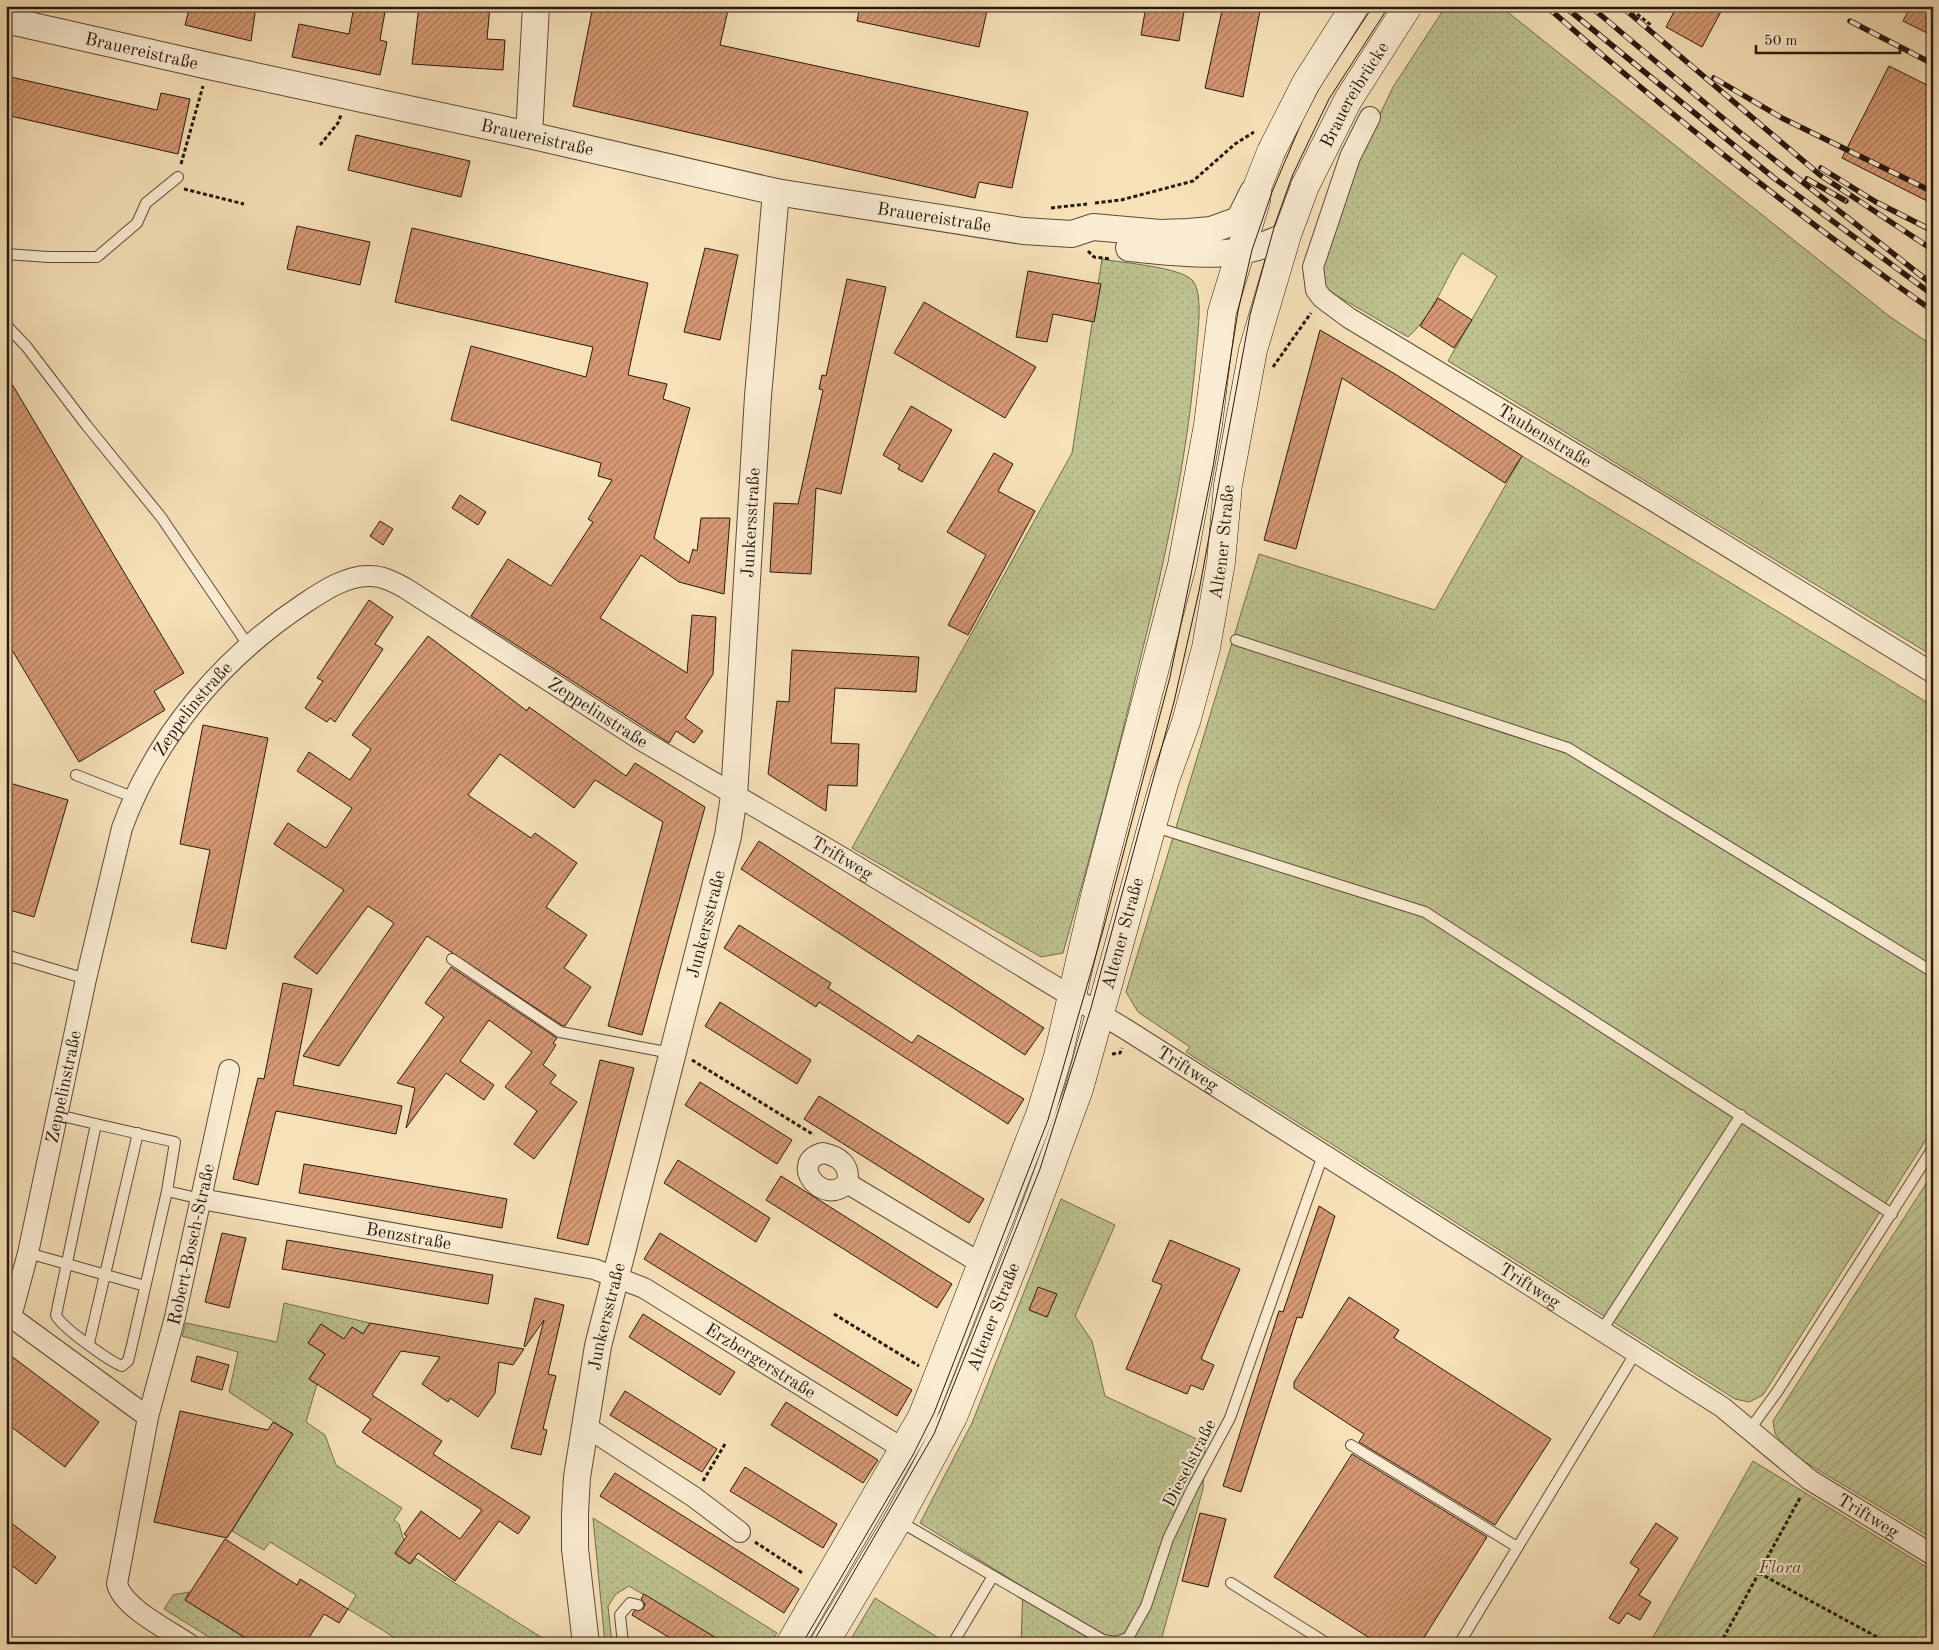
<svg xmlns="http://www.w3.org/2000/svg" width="1939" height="1650" font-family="'Old Standard TT',serif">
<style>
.grass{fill:url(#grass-dots);stroke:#726d4e}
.garden{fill:url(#garden-furrows);stroke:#726d4e}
.building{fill:url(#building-hatch);stroke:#28180e}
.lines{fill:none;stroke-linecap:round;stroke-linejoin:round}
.service-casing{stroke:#5c4a39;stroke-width:12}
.minor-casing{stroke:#5c4a39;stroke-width:22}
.tertiary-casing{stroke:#5c4a39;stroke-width:28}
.secondary-casing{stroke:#28180e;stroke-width:29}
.path{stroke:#28180e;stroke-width:3;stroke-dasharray:4 2.5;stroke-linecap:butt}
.service{stroke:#faecd2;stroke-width:10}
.minor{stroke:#faecd2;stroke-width:20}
.tertiary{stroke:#faecd2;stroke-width:26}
.secondary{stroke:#faecd2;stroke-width:28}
.tram{stroke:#28180e;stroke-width:1}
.rail-casing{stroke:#28180e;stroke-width:5.5}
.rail{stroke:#faecd2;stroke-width:4;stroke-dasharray:11;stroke-linecap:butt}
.secondary-bridge-casing{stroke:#28180e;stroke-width:29;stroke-linecap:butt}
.secondary-bridge{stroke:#faecd2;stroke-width:28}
.labels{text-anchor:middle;stroke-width:4;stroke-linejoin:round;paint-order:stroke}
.street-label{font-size:18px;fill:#28180e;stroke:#faecd2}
.park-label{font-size:18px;font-style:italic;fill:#554b35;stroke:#faecd2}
</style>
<defs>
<pattern id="grass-dots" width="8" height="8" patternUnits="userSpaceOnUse" patternTransform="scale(1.25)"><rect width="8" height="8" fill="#bdc28f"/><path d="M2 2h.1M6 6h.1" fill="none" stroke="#a2a67a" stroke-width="1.8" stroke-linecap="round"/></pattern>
<pattern id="garden-furrows" width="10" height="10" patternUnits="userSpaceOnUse" patternTransform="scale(1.25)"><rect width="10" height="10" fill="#bdc28f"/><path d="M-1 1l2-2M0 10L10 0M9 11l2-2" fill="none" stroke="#a2a67a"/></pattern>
<pattern id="building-hatch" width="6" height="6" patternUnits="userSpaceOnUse" patternTransform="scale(1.25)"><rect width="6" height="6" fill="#d69974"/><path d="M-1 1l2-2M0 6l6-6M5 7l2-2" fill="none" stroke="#ae7c5e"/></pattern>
</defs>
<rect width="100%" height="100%" fill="#f7e1b9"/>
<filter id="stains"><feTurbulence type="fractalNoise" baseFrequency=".004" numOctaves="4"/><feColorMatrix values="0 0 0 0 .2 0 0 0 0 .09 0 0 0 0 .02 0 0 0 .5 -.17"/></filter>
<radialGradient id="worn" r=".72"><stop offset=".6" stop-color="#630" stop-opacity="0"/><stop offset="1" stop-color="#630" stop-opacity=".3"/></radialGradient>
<path class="grass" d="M 1446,6 L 1500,6 L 1889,316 L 1933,346 L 1933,656 L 1448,361 L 1497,276 L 1462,253 C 1444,281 1434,314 1408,337 L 1327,290 L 1320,270 L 1349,179 L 1393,87 Z
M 1102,259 C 1122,263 1182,267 1193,281 C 1204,295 1197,337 1196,355 C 1187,462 1164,564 1138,668 C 1115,765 1090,857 1063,953 L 1041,957 L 852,848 L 1072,453 Z
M 1522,456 L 1933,706 L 1933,1129 L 1763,1395 L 1749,1402 L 1735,1399 L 1186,1052 L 1190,1047 L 1138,1012 L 1126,992 L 1259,554 L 1435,610 Z
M 1061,1199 L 1115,1225 L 1075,1316 L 1092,1341 L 1105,1396 L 1205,1443 L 1203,1489 L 1160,1644 L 1021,1644 L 1023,1587 L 920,1523 L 972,1423 Z
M 284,1303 L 370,1323 L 363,1334 L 352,1327 L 344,1339 L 321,1324 L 308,1343 L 325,1354 L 309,1379 L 317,1384 L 306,1422 L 325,1435 L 336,1465 L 402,1508 L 394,1520 L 399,1524 L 404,1541 L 395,1554 L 410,1564 L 415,1558 L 552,1644 L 405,1644 L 348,1609 L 356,1595 L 270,1542 L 264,1550 L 232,1531 L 293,1434 L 229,1392 L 238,1352 L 182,1336 L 186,1323 L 277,1342 Z
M 593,1518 L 777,1633 L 770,1644 L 726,1644 L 629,1586 L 616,1594 L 608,1606 L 612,1644 L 605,1644 Z
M 189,1592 L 185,1600 L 255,1644 L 220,1644 L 164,1609 L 173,1595 Z
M 875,1598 L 948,1644 L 848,1644 Z"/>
<path class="garden" d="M 1933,1173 L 1933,1539 L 1790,1453 L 1775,1434 L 1773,1421 Z
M 1753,1461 L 1933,1571 L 1933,1644 L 1649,1644 Z"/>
<path class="building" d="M 190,6 L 256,6 L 251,41 L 185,25 Z
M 354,6 L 386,6 L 380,40 L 387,42 L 380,75 L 292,57 L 299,24 L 349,34 Z
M 419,6 L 490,6 L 487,39 L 505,40 L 503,70 L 412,64 Z
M 593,6 L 729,6 L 720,45 L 1028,112 L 1012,188 L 979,182 L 975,198 L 573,106 Z
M 860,6 L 988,6 L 979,47 L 857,21 Z
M 1146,6 L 1185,6 L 1179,41 L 1141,35 Z
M 1223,6 L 1261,6 L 1243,97 L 1205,88 Z
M 1677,6 L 1724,6 L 1702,47 L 1666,27 Z
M 1911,6 L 1933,6 L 1933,36 L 1903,21 Z
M 1889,66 L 1933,88 L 1933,204 L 1842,158 Z
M 6,76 L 157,110 L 161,93 L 190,99 L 178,154 L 6,115 Z
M 356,135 L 470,161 L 461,197 L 348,170 Z
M 297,226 L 370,242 L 360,285 L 287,269 Z
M 412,228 L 648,283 L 628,375 L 667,384 L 663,399 L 690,408 L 654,538 L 689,563 L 693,549 L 697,551 L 701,518 L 730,518 L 724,594 L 679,582 L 641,555 L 600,618 L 687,673 L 692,615 L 716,617 L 713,674 L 685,718 L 703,731 L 694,743 L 676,731 L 669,743 L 471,616 L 508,559 L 551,586 L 593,522 L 588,519 L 612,480 L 598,476 L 601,463 L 451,420 L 471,346 L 586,377 L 593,347 L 395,302 Z
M 705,248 L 738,255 L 720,340 L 684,332 Z
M 1028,271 L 1101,284 L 1094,322 L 1053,314 L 1047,342 L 1016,337 Z
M 847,279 L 886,287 L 841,494 L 816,488 L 811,574 L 770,572 L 774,503 L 798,504 L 823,390 L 819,389 L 822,375 L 826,376 Z
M 1438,298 L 1472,320 L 1454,348 L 1420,326 Z
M 924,302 L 1036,367 L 1005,418 L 894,353 Z
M 1320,330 L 1395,374 L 1522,456 L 1505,483 L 1342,378 L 1296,549 L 1264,540 Z
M 6,374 L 184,673 L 154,691 L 165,710 L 79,762 L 6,640 Z
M 911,406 L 952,430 L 922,482 L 898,469 L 900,465 L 883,455 Z
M 994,453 L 1013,464 L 998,491 L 1035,511 L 968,635 L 948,625 L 986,555 L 947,532 Z
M 460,495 L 486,512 L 478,525 L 452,508 Z
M 380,521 L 393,529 L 383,545 L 370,536 Z
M 369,600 L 393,617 L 375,644 L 383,649 L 335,722 L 330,718 L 327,722 L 305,708 L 323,681 L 317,678 Z
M 428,636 L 527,711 L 529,707 L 626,776 L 635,763 L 705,807 L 642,1035 L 608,1026 L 663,822 L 595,780 L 574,808 L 500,754 L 468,795 L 531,838 L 535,833 L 577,863 L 546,907 L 587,935 L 564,968 L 591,987 L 565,1026 L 563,1026 L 427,936 L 339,1066 L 303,1056 L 394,923 L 368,906 L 317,974 L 294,957 L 344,890 L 274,844 L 288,823 L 326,848 L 352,808 L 297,771 L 309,752 L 350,780 L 371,749 L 352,735 Z
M 792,650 L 919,657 L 916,692 L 835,688 L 831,743 L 859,744 L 857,786 L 828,785 L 826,811 L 768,774 L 777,701 L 789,702 Z
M 203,725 L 268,738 L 226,949 L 191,942 L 210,850 L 180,844 Z
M 6,782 L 68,800 L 34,917 L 6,909 Z
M 759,841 L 1044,1028 L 1025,1055 L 741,869 Z
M 739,925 L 831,983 L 828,988 L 912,1043 L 918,1035 L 1024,1099 L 1008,1124 L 819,1002 L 816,1007 L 724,948 Z
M 451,967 L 557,1038 L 553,1043 L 556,1045 L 543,1065 L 556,1075 L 550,1083 L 577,1102 L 534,1159 L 514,1144 L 537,1111 L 505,1087 L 532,1052 L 489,1020 L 460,1061 L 494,1085 L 484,1100 L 446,1073 L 406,1128 L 415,1088 L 397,1083 L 444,1017 L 425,1003 Z
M 283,983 L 312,989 L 293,1085 L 402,1106 L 396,1134 L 276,1111 L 258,1185 L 233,1179 L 258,1078 L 264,1079 Z
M 720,1002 L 811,1060 L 797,1084 L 705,1026 Z
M 600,1060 L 634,1068 L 588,1245 L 557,1238 Z
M 700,1082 L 792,1140 L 777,1164 L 685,1105 Z
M 819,1096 L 984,1199 L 969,1223 L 804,1119 Z
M 678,1160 L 770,1218 L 756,1242 L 664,1183 Z
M 304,1164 L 507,1199 L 502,1228 L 299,1193 Z
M 781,1176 L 952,1284 L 937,1308 L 766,1200 Z
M 1319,1206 L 1335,1216 L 1302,1318 L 1297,1317 L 1241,1492 L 1223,1486 L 1279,1311 L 1283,1312 Z
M 222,1233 L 246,1238 L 229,1308 L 205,1302 Z
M 660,1233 L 912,1390 L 897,1416 L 644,1259 Z
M 287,1240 L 493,1275 L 488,1304 L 282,1269 Z
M 1170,1240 L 1240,1269 L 1201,1359 L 1214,1365 L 1203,1390 L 1191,1385 L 1187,1394 L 1126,1369 L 1162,1285 L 1152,1281 Z
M 1038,1287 L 1057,1294 L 1047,1317 L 1029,1310 Z
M 1349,1297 L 1399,1330 L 1394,1338 L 1551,1439 L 1495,1525 L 1359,1442 L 1364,1434 L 1294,1388 L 1294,1382 Z
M 535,1298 L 564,1305 L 548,1374 L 556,1376 L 543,1429 L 547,1430 L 541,1455 L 511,1448 L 544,1320 L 525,1347 L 524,1346 Z
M 643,1314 L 735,1372 L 720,1395 L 629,1337 Z
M 370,1323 L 524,1349 L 513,1365 L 499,1362 L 495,1393 L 478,1417 L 450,1398 L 448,1402 L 422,1384 L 440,1357 L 401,1351 L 372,1395 L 442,1441 L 433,1454 L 530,1517 L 518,1534 L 499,1521 L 455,1581 L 418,1553 L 410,1564 L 395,1553 L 407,1536 L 404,1534 L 421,1511 L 460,1539 L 482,1510 L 362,1432 L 371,1419 L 309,1379 L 325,1354 L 308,1343 L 321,1324 L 344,1339 L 352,1327 L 363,1334 Z
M 6,1352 L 99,1422 L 65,1467 L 6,1423 Z
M 197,1356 L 229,1365 L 222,1390 L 191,1381 Z
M 625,1391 L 717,1449 L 702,1472 L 610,1415 Z
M 786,1402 L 878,1460 L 863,1483 L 771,1425 Z
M 180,1411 L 268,1430 L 273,1422 L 293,1434 L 227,1538 L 154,1522 Z
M 1352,1454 L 1487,1537 L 1420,1644 L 1379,1644 L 1274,1577 Z
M 745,1467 L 837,1524 L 823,1548 L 730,1491 Z
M 615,1473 L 799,1589 L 784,1613 L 600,1496 Z
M 1200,1513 L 1226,1519 L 1208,1587 L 1182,1581 Z
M 6,1519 L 56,1557 L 36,1584 L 6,1561 Z
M 1656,1523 L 1678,1538 L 1639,1595 L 1651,1602 L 1640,1620 L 1627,1613 L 1619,1624 L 1609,1618 L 1639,1569 L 1630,1563 Z
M 225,1539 L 297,1585 L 300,1579 L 348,1609 L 339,1623 L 324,1614 L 305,1644 L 255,1644 L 185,1600 Z
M 644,1594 L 726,1644 L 680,1644 L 632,1615 L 634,1611 L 643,1609 L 645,1604 L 641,1599 Z"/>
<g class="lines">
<g class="service-casing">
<path id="service" d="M 6,254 L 48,257 L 97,257 L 137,223 L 146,203 L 178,177
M 6,325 L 26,346 L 87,426 L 161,517 L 248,645
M 1236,640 L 1568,748 L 1933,972
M 76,775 L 135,798
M 1152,826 L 1425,912 L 1892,1214
M 6,955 L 86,979
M 452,959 L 560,1032 L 671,1053
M 58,1115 L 96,1124
M 96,1124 L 175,1142 L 167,1191 L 132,1345 L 128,1361 L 122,1366 C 109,1361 60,1326 56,1315 Z
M 167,1191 L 201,1199
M 28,1253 L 145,1286
M 1602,1330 L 1741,1115
M 89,1343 L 138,1133
M 1750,1429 L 1777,1392 L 1933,1148
M 1351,1445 L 1517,1547
M 899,1521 L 1103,1640 L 1116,1642 L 1128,1638 L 1146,1606 L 1168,1539 L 1192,1489 L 1230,1418 L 1323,1155
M 1231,1583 L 1328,1644
M 956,1638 L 993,1576
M 623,1644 L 620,1615 L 630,1603 L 638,1605
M 1459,1644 L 1636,1352"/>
</g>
<g class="minor-casing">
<g id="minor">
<path id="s1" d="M 1370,117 L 1350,157 L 1313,267 L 1316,290 L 1322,298 L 1349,318 L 1652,500 L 1933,673"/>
<path d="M 823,1153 C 839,1156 851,1165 847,1183 C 823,1208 787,1162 823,1153 Z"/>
<path d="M 847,1183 L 982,1264"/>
<path id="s2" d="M 201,1199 L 594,1269 L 644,1288 L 905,1450"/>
<path id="s3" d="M 148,1417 L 175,1317 L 229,1070"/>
<path d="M 585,1426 L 694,1497 L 740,1532"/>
<path id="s4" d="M 189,1644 C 169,1630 123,1608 117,1584 L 148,1417 L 11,1317 L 28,1253 L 86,979 L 122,828 C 156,735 223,657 305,603 C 323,591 347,575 370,576 C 383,576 394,582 405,588 L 641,740 L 843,858 L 1127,1030 L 1722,1407 L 1810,1480 L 1933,1555"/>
</g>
</g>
<g class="tertiary-casing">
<g id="tertiary">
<path id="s5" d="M 6,20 L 209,66 L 529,135 L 776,192 L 1023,231 L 1072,234 L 1093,227 L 1160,233 L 1188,232 L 1211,230 L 1239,220 L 1253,192"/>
<path d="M 529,135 L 536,6"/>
<path d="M 1129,248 C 1185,253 1235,263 1287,235"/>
<path id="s6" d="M 586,1644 L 575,1549 L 575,1513 L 577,1477 L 598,1346 L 728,836 L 734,796 L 758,396 L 776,192"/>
</g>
</g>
<g class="secondary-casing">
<g id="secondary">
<path d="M 790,1644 L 922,1417 L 1041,1112 L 1058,1056 L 1096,892 L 1182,565 L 1208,425 L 1222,312 L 1256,201 L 1258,185 L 1271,152"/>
<path id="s7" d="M 824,1644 L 898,1520 L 953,1417 L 1024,1239 L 1079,1089 L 1152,826 L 1165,780 L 1186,722 L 1206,648 L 1221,562 L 1228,485 L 1253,350 L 1287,235 L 1305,186"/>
</g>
</g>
<path class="path" d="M 1627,6 L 1651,25
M 320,145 L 338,123 L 341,115
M 181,164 L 203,86
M 184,189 L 244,204
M 1095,203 L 1121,200 L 1193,181 L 1235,144 L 1254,132
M 1051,208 L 1087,204
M 1088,251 L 1094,257 L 1111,259
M 1273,367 L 1311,313
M 1112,1054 L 1120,1053 L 1122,1048
M 692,1060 L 814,1135
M 834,1314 L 919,1366
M 703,1481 L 725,1444
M 755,1542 L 804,1574
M 1759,1573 L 1890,1644
M 1720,1644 L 1801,1496"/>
<use href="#service" class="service"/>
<use href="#minor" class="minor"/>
<use href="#tertiary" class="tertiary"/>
<use href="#secondary" class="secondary"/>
<path class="tram" d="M 802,1644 L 913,1455 L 934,1413 L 1048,1120 L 1102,934 L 1170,677 L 1213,467 L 1238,311 L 1252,250 L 1272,192 L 1303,119 L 1321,85 L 1373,6
M 812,1644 L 934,1434 L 1040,1169 L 1091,1008 L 1174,702 L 1199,591 L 1250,315 L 1275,224 L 1293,174 L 1329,99 L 1389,6"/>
<g class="rail-casing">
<path id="rail" d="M 1546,6 C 1669,115 1799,217 1933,311
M 1564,6 L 1774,178 L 1933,295
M 1590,6 L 1743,135 L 1933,285
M 1621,6 L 1820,175 L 1933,250
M 1850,21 L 1933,64
M 1714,78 L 1782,118 L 1933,192
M 1821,168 L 1876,202 L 1933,231
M 1807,179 L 1846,201"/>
</g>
<use href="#rail" class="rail"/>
<g class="secondary-bridge-casing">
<g id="secondary-bridge">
<path d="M 1271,152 L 1306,83 L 1355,6"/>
<path id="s8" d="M 1305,186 L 1348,100 L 1408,6"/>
</g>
</g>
<use href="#secondary-bridge" class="secondary-bridge"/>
</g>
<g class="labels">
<g class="street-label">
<text dy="6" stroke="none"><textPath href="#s5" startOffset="139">Brauereistraße</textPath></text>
<text dy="6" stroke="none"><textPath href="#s8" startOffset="104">Brauereibrücke</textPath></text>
<text dy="6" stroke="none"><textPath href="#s5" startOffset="544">Brauereistraße</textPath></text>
<text dy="6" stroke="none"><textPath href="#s5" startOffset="949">Brauereistraße</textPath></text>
<text dy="6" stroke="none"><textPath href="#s1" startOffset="456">Taubenstraße</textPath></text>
<text dy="6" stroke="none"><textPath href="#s6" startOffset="1141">Junkersstraße</textPath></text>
<text dy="6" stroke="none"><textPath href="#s7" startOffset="1179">Altener Straße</textPath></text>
<text dy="6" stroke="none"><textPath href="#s4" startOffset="1076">Zeppelinstraße</textPath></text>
<text dy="6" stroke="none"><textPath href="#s4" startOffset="1570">Zeppelinstraße</textPath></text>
<text dy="6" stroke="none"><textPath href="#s4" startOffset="1854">Triftweg</textPath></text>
<text dy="6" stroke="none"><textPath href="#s6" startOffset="736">Junkersstraße</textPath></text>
<text dy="6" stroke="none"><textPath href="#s7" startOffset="774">Altener Straße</textPath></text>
<text dy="6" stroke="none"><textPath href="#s4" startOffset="2259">Triftweg</textPath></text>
<text dy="6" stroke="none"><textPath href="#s4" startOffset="671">Zeppelinstraße</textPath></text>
<text dy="6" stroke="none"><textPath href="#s2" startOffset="211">Benzstraße</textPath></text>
<text dy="6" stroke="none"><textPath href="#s3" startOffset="178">Robert-Bosch-Straße</textPath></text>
<text dy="6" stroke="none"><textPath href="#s4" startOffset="2664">Triftweg</textPath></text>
<text dy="6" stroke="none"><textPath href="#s6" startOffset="331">Junkersstraße</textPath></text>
<text dy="6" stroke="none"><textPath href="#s7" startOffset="369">Altener Straße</textPath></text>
<text dy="6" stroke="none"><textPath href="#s2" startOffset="590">Erzbergerstraße</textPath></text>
<text transform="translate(1189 1463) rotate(-63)" y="6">Dieselstraße</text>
<text dy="6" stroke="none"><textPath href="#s4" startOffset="3074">Triftweg</textPath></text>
</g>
<g class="park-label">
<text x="1780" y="1573">Flora</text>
</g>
</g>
<rect width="1939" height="1650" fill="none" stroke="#f7e1b9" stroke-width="25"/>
<rect x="8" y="8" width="1924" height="1635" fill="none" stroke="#28180e" stroke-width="2.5"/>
<rect x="12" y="12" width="1914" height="1625" fill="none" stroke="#28180e"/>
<path d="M1756 45v8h144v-8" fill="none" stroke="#28180e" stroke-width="2.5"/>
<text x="1764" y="45" font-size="15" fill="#28180e" stroke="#faecd2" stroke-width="4" paint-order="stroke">50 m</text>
<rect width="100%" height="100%" filter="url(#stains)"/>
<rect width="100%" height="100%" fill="url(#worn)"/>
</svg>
